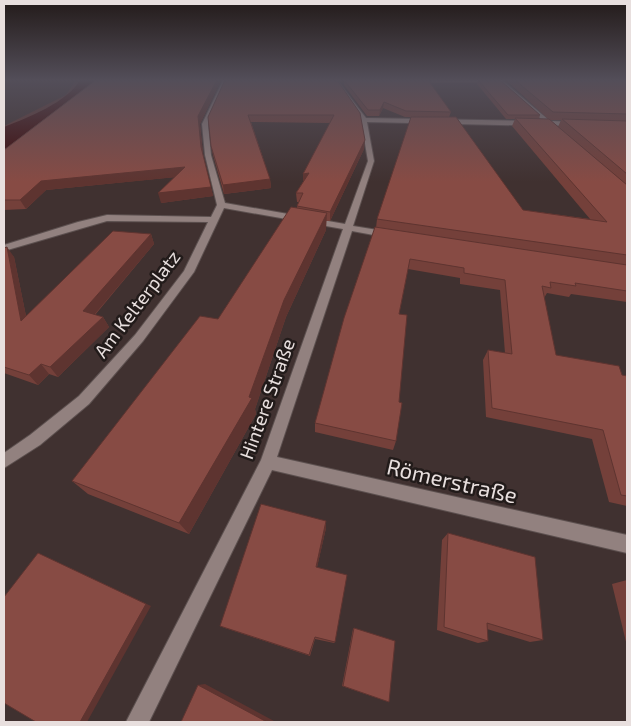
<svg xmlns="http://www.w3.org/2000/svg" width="631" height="726" font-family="'Exo 2',sans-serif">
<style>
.green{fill:#613530}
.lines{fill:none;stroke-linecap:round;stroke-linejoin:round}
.river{fill:#3e0707;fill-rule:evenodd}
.street-casing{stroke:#5c504f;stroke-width:2}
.street{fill:#92817f;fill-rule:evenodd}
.wall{fill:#74403a;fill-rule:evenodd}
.shaded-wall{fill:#5e3430}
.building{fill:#874b44;stroke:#5e3430}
.labels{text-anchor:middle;stroke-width:5;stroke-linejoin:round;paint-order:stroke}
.street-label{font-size:19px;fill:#e8dfde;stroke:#221b1a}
.near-street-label{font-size:22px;fill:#e8dfde;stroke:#221b1a}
</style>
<rect width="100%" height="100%" fill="#403130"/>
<path class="green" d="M 76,80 L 98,80 L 54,121 L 4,145 L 4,126 L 66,95 Z"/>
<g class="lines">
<path class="river" d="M 80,80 L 104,80 C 101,86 99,93 95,97 C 80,116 27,144 4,149 L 4,127 C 27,118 68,102 80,80 Z"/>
<g class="street-casing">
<path id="street" d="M 223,80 L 227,80 L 208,124 L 211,155 L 225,203 L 345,224 L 368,161 L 361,120 L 333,80 L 337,80 L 366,118 L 543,121 L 499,81 L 502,80 L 550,121 L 579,122 L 577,125 L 550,126 L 367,122 L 374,161 L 353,226 L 390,232 L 394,235 L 390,238 L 352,231 L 277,457 L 627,535 L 627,553 L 272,470 L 149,722 L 126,722 L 261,460 L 343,229 L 224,208 L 194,272 L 143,341 L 89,404 L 40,445 L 4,468 L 4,453 L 30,435 L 79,396 L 135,335 L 184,271 L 208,222 L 107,221 L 4,251 L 4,245 L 78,222 L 107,215 L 211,217 L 217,205 L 205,155 L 202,124 Z
M 496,80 L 497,81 L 495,82 L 410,82 Z"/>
</g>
<use href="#street" class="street"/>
</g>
<path class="wall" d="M 96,80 L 221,80 L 200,124 L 203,154 L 213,196 L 161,203 L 175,177 L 46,190 L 26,209 L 4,210 L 4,150 Z
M 225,80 L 337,80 L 364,149 L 330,221 L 326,221 L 326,230 L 286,317 L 255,409 L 256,414 L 189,534 L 88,494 L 72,481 L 218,319 L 297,208 L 297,206 L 299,202 L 297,202 L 296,193 L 303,182 L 330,123 L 251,122 L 270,179 L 271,188 L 224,194 L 213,155 L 211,146 Z
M 344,80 L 428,80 L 451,112 L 449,117 L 523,210 L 590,219 L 512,126 L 515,119 L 506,119 L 477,84 L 478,80 L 540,115 L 539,119 L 548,119 L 506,80 L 627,80 L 627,302 L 571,294 L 569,297 L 547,293 L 544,298 L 556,355 L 622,375 L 627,376 L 627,506 L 609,502 L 592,439 L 486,417 L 483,360 L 488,350 L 505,353 L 500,290 L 460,284 L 460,278 L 408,269 L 399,314 L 399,402 L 396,441 L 393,450 L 315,432 L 315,423 L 376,228 L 377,219 L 411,117 L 405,117 L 383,108 L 379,116 L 367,116 L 344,85 ZM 550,120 L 561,120 L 558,127 Z
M 151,234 L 154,244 L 95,315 L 103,317 L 109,327 L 58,377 L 49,374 L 38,385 L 4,373 L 4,248 L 14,257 L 26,316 Z
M 326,521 L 326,528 L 317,567 L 335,642 L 334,643 L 315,639 L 310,656 L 225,628 L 220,626 Z
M 448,533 L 543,640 L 530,642 L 487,629 L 488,641 L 478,643 L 437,630 L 442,540 Z
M 627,580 L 627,646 L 612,584 Z
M 354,628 L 389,702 L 342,686 L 353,629 Z"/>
<path class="shaded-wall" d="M 217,80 L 221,80 L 200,124 L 203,155 L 201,147 L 198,116 Z
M 384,102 L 383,108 L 379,116 L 380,110 Z
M 365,140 L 364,149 L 330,221 L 330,212 Z
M 185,167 L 187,176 L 46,190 L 26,209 L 20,200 L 41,181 Z
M 309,173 L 303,183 L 303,174 Z
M 270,179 L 271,188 L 224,194 L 223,185 Z
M 211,187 L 213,196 L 161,203 L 158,193 Z
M 327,213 L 326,230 L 286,317 L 255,409 L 256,414 L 189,534 L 179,523 L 249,397 L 284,300 Z
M 151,234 L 154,244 L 89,321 L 83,311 Z
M 7,247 L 14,257 L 29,331 L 21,321 Z
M 103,317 L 109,327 L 58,377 L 50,367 Z
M 41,364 L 49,374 L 38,385 L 29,375 Z
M 326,521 L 326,528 L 316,572 L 316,567 Z
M 38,553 L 151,606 L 87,722 L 80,722 Z
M 205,684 L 274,721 L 274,722 L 267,722 L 198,685 Z"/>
<path class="building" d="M 96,80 L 217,80 L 198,116 L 201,147 L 211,187 L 158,193 L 185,167 L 41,181 L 20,200 L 4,200 L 4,150 Z
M 225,80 L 337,80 L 360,113 L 365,140 L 330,212 L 297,206 L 303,193 L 296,193 L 309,173 L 303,174 L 334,115 L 248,115 L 270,179 L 223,185 L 211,146 L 208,117 Z
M 344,80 L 428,80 L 451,112 L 406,111 L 384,102 L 380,110 L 368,110 Z
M 478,80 L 500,80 L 540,115 L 508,115 Z
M 515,80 L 627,80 L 627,114 L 553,112 Z
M 411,117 L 456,117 L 523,210 L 607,222 L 515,118 L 549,119 L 627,185 L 627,255 L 377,219 Z
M 562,119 L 627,121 L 627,174 Z
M 291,207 L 327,213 L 284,300 L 249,397 L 252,398 L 179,523 L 72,481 L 200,316 L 218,319 Z
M 375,227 L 627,265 L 627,291 L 575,283 L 576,286 L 550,282 L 551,288 L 542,286 L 556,355 L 619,366 L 622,375 L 627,376 L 627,496 L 621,495 L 603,430 L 492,408 L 488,350 L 512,354 L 505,280 L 464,273 L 464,268 L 410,259 L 399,314 L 407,315 L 399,402 L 402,403 L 396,441 L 315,423 L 344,318 Z
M 113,231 L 151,234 L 83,311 L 103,317 L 50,367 L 41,364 L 29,375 L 4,367 L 4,248 L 7,247 L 21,321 Z
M 261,504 L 326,521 L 316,567 L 347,575 L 335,642 L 315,637 L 309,655 L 220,626 Z
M 448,533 L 535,557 L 543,640 L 487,623 L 488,641 L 444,627 Z
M 38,553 L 146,604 L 80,722 L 36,722 L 4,703 L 4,597 Z
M 354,628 L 395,641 L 389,702 L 343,686 Z
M 198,685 L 267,722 L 181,722 Z"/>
<linearGradient id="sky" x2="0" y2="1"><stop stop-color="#231b1a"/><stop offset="0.44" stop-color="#534e59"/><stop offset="1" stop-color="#534e59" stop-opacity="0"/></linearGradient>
<rect width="631" height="182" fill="url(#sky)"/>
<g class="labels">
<g class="street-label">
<text transform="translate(137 304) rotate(-53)" y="7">Am Kelterplatz</text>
<text transform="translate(267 399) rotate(-70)" y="7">Hintere Straße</text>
</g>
<g class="near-street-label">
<text transform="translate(452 481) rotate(13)" y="8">Römerstraße</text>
</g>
</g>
<rect width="631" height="726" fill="none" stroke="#e8dfde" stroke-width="10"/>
</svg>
